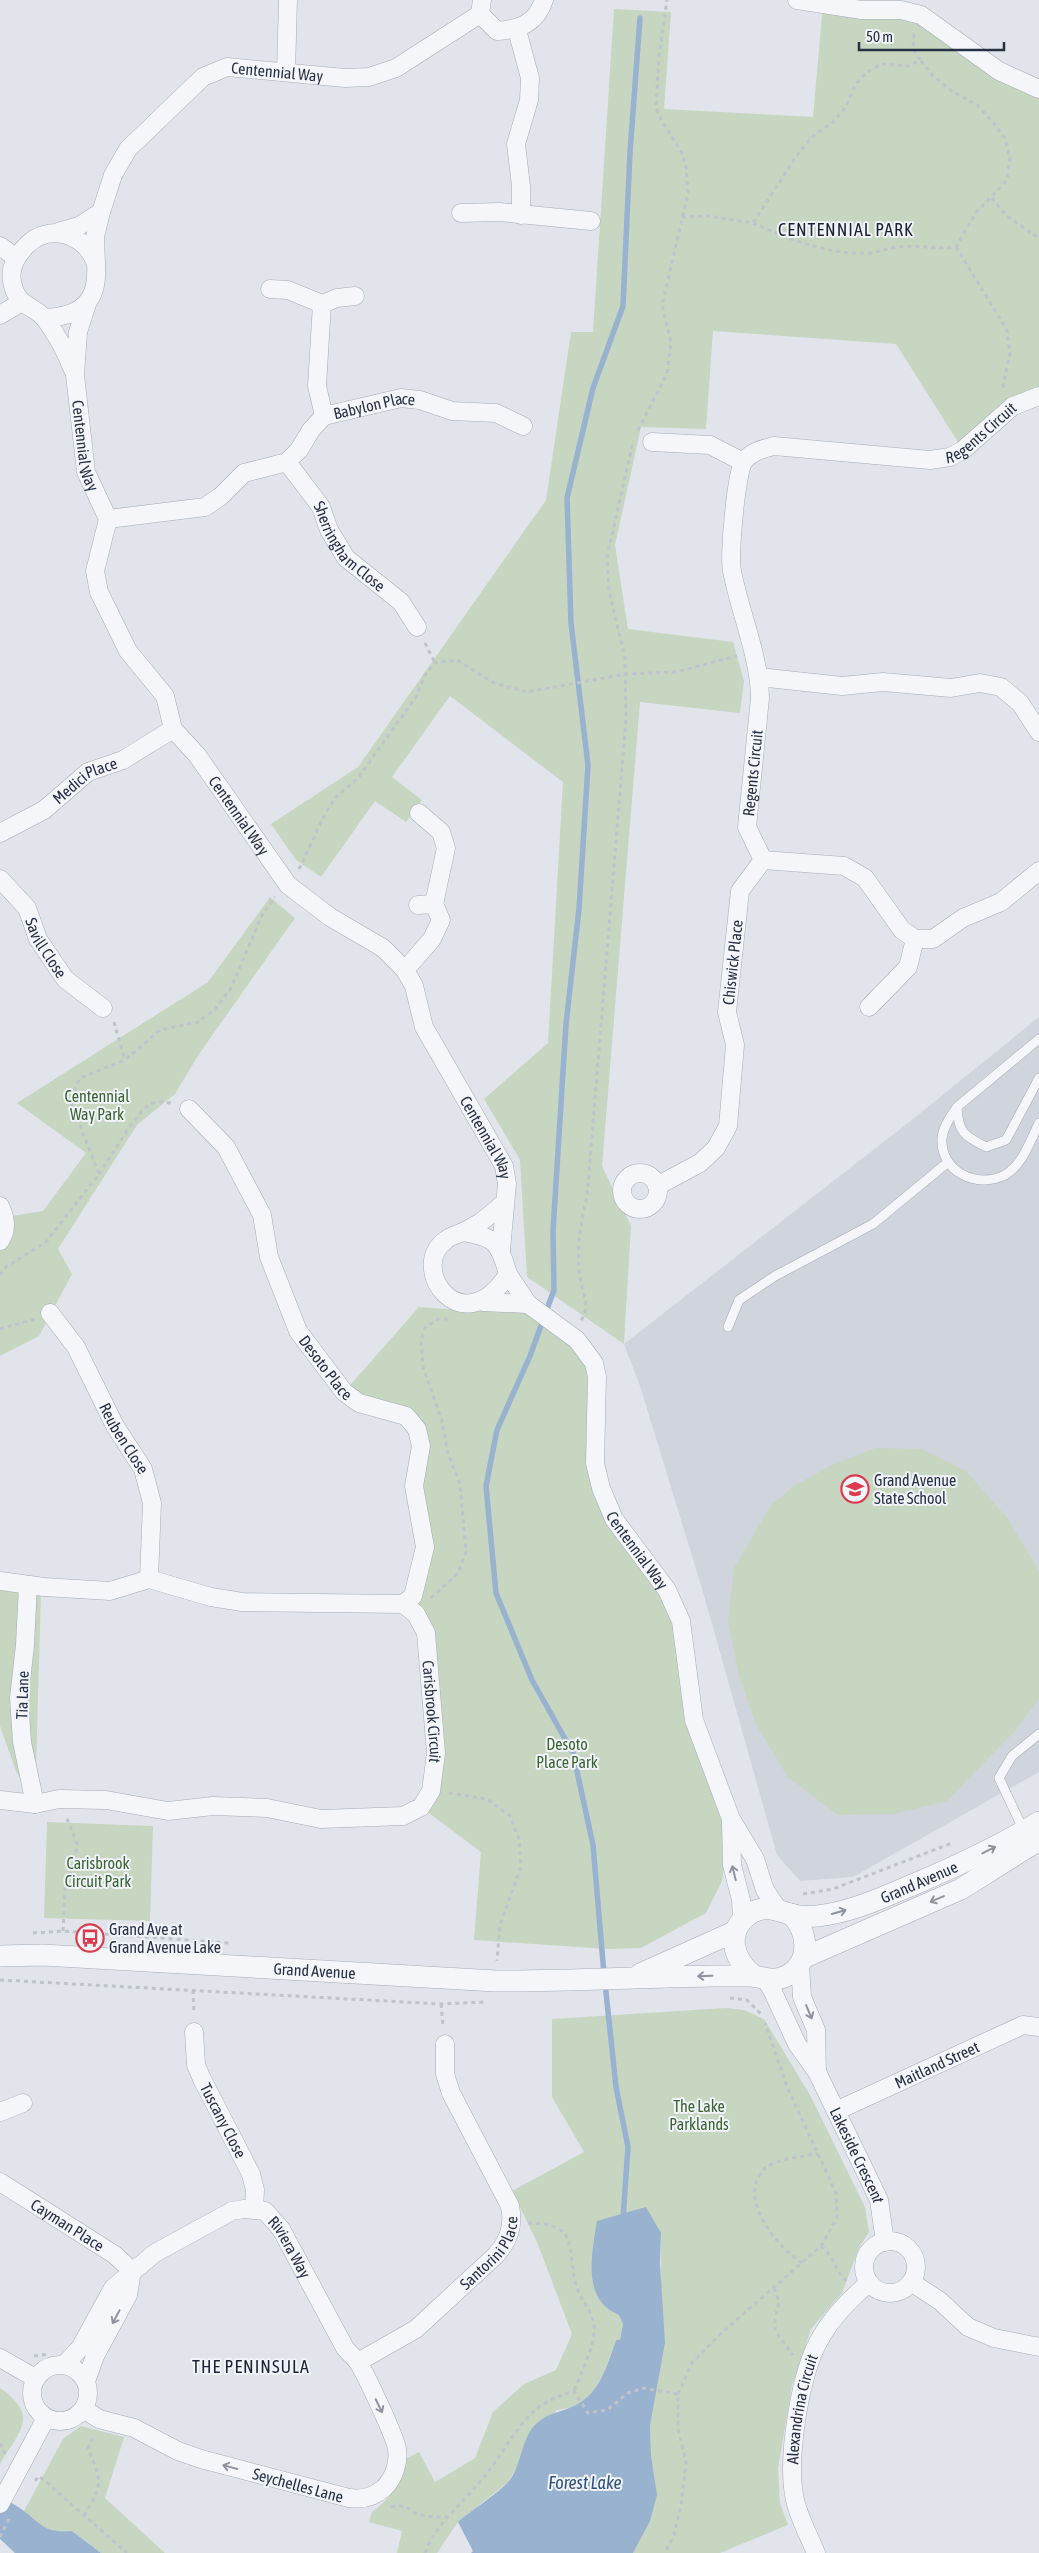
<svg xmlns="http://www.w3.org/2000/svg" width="1039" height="2553" font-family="'Asap Condensed',sans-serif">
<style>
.built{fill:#cfd4dd}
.green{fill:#c6d6c1}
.water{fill:#99b2cf}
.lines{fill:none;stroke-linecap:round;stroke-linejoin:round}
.stream{stroke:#99b2cf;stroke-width:5.5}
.service-casing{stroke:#a5abb6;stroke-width:10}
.minor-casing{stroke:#a5abb6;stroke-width:19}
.tertiary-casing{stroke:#a5abb6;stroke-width:22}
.path{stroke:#bfc3ca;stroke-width:3;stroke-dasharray:4 4;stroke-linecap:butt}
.service{stroke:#f4f6f9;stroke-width:9}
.minor{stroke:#f4f6f9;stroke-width:18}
.tertiary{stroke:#f4f6f9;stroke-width:21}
.oneway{stroke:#8e949f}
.labels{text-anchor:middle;stroke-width:4;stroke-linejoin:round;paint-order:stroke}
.street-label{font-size:16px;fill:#273145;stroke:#f1f4f8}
.park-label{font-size:16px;fill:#3b6233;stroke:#f1f4f8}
.poi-label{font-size:16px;fill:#273145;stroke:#f1f4f8;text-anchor:start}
.neighbourhood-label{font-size:18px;letter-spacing:1px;fill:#1a2235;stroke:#f1f4f8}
.water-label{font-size:18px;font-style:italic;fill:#2d4f7d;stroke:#f1f4f8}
</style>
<rect width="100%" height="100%" fill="#e1e5eb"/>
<path class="built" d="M 1039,1017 L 1039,1772 L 853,1877 L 800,1881 L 777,1855 L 703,1592 L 640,1386 L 624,1344 L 913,1119 Z"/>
<path class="green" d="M 823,4 L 901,10 L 1039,89 L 1039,396 L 963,450 L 896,344 L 713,331 L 706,429 L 641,427 L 615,545 L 628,629 L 733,642 L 744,681 L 740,713 L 640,702 L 602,1166 L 631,1226 L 624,1344 L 527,1277 L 520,1160 L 484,1099 L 548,1043 L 563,782 L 450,696 L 392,777 L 422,800 L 406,822 L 375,801 L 321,877 L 296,860 L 271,824 L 358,767 L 546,500 L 571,332 L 593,332 L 614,9 L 671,12 L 664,109 L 813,117 Z
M 270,897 L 295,918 L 199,1054 L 175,1094 L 137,1125 L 58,1249 L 72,1274 L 39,1336 L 0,1356 L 0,1241 L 6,1217 L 43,1211 L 86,1153 L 17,1103 L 208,982 Z
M 528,1304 L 586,1351 L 601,1487 L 667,1590 L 694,1720 L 731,1819 L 722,1881 L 706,1913 L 641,1948 L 607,1949 L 474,1940 L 481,1852 L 421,1807 L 431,1791 L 426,1633 L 403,1604 L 420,1574 L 417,1429 L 344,1392 L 419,1307 L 460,1310 Z
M 876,1448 L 922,1449 L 967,1472 L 1008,1519 L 1039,1571 L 1039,1699 L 1014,1732 L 947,1801 L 894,1814 L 838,1815 L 788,1777 L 755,1723 L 739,1675 L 728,1621 L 734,1568 L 771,1505 L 794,1486 L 832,1465 Z
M 0,1586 L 41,1592 L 35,1804 L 16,1771 L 0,1726 Z
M 47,1822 L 153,1826 L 150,1921 L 44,1918 Z
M 726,2008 L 744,2010 L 764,2019 L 810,2095 L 865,2207 L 869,2232 L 859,2248 L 842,2293 L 811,2329 L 792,2386 L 778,2468 L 780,2503 L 788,2525 L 720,2553 L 633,2553 L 637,2544 L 651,2456 L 650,2425 L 661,2294 L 661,2233 L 619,2315 L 623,2324 L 620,2340 L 616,2340 L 603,2375 L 590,2397 L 573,2407 L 557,2410 L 526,2441 L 518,2465 L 508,2482 L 458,2522 L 437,2553 L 397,2553 L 402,2531 L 369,2522 L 372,2512 C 393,2497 398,2485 403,2460 L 419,2452 L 435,2482 L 475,2458 L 493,2412 L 524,2384 L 556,2370 L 572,2334 L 537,2242 L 512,2191 L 584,2152 L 552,2097 L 552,2019 Z
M 0,2388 C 40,2416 20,2430 0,2464 Z
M 81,2426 L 124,2437 L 105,2498 L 165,2553 L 101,2553 L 72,2531 C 47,2533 41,2528 24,2511 L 63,2439 Z"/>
<path class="water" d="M 646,2207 L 661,2233 L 660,2263 L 665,2343 L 650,2425 L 651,2456 L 657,2495 L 650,2521 L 633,2553 L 471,2553 L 473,2551 L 458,2522 C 470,2511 499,2493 509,2481 C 522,2465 521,2437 537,2423 C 548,2413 561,2412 574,2406 C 600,2394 607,2365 616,2340 L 620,2340 L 623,2324 L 619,2315 C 581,2300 592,2253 597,2221 Z
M 0,2496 C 8,2501 16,2505 24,2511 C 43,2526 45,2533 72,2531 L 101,2553 L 15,2553 L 0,2539 Z"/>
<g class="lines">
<path class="stream" d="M 604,1974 L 593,1845 L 573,1753 L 532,1680 L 496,1593 L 486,1486 L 497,1430 L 530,1356 L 554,1290 L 553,1231 L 566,1024 L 579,909 L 588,765 L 571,623 L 567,498 L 593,388 L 623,306 L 630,152 L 640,18
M 605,1983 L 616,2087 L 628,2147 L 623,2219"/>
<g class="service-casing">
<path id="service" d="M 1039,1039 L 957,1107 C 951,1116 943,1127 942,1138 C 940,1172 977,1189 1005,1175 C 1022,1166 1031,1139 1039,1123
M 957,1107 C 958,1132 964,1136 986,1147 L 1006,1140 L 1039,1078
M 728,1327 L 739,1300 L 775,1276 L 873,1224 L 947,1163
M 1024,1831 L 999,1778 L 1012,1756 L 1039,1734"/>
</g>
<g class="minor-casing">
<g id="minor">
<path d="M 482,0 L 480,14 L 497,31 C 520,29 536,24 544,0"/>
<path d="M 797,0 L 862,10 L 901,10 L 921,15 L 999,71 L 1039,89"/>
<path d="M 517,30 L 530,78 L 529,100 L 516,144 L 521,186 L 521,215"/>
<path d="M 286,72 L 288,0"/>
<path d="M 461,213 L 499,212 L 591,221"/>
<path d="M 58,232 L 79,226 L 101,212"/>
<path d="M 0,246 L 15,257"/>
<path id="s1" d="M 96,263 L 95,237 L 101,212 L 113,175 L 128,149 L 203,77 L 227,67 L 345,78 L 369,77 L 396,68 L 480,14"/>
<path d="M 270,289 L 288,290 L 322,304 L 337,298 L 355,296"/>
<path id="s2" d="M 87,304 L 78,332 L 75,375 L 86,472 L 108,519 L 95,571 L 99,592 L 128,651 L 165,696 L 173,729 L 197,755 L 288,885 L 330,917 L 383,948 L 405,970 L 414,986 L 424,1027 L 504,1166 L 507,1184 L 501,1250"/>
<path d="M 322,304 L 317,386 L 324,416"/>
<path d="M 0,315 L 20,303"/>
<path d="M 44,318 C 72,317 95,308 96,276 C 96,272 97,265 95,261 C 84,234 49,223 27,245 C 18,254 9,266 12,281 C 16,308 34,304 46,320 C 57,335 66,352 73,370"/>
<path d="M 652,442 L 710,445 L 743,462"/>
<path id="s3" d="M 287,462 L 321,507 L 329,530 L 346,558 L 401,602 L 417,627"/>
<path id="s4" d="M 108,519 L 205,507 L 221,496 L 244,473 L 287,462 L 299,450 L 311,430 L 324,416 L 401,398 L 420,400 L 452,411 L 496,413 L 523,426"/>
<path d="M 759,677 L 842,686 L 883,682 L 951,688 L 980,683 L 1001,687 L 1020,703 L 1039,732"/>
<path d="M 419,813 L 441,832 L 446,848 L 434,904"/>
<path id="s5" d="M 0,833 L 44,810 L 88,772 L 123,760 L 173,729"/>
<path id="s6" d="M 763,860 L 747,827 L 760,698 C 759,654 740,613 732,571 C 729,556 736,471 744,461 C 752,451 763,449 774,446 L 930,460 L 950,457 L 963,450 L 1013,406 L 1039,396"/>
<path d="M 763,860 L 844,866 L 865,878 L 902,930 L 915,939 L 933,939 L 963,918 L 1001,902 L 1039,871"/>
<path id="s7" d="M 0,879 L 27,908 L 38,939 L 65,979 L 103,1008"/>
<path d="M 405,970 L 432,939 L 441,920 L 434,904 L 418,905"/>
<path d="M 869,1007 L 908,967 L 915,939"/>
<path id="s8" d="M 189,1109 L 226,1147 L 262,1215 L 269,1257 L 298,1331 L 344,1392 L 359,1403 L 406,1416 L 417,1429 L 421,1446 L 414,1486 L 425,1547 L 413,1596 L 403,1604"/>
<circle cx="640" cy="1191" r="18"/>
<path id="s9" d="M 657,1186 L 700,1163 L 716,1148 L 728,1126 L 735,1045 L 727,1012 L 740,891 L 763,860"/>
<path d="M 0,1206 C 6,1218 8,1229 0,1241"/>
<path d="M 463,1232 C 496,1237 499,1243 508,1274 C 462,1346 407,1267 446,1240 C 450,1236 458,1234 463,1232 Z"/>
<path d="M 463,1232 L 481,1222 L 503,1204"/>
<path id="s10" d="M 508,1274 L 528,1304 L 577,1340 L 594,1363 L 597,1377 L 595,1463 L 601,1488 L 614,1519 L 667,1590 L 681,1621 L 694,1720 L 731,1819 L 755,1859 L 765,1890 L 778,1909"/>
<path d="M 483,1302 L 528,1304"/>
<path id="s11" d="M 50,1313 L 76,1347 L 115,1426 L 143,1469 L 152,1503 L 149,1579"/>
<path id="s12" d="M 0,1581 L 44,1587 L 110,1591 L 149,1579 L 211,1597 L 242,1602 L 403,1604 L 416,1614 L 426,1633 L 436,1753 L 431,1791 L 421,1807 L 403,1816 L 321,1819 L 267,1808 L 213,1806 L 168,1811 L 106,1800 L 59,1799 L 35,1804 L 0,1800"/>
<path d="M 28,1585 L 25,1645 L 19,1698 L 22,1742 L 35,1804"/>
<path d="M 731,1822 L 732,1865 L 741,1900 L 742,1921"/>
<path d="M 800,1964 L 802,1997 L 816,2030 L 817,2072"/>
<path id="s13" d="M 766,1980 L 772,1990 L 797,2044 L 817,2072 L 879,2200 L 885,2242"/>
<path id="s14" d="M 194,2032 L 196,2065 L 202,2079 L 251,2174 L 255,2190 L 254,2209"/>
<path id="s15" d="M 836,2111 L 1023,2025 L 1039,2027"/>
<path d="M 0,2112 L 23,2103"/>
<path id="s16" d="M 0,2182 L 115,2255 L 132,2271"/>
<circle cx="890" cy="2267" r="26"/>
<path d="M 911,2282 L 940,2301 L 968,2327 L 994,2338 L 1039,2347"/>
<path d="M 0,2358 L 35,2378"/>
<path id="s17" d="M 358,2362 L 416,2329 L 496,2255 C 509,2240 514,2226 510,2206 L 451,2093 L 445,2074 L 445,2044"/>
<path id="s18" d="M 65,2364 L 80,2348 L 113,2288 L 155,2253 L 232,2211 L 244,2209 L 265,2211 L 281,2229 L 345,2348 C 349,2353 354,2357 358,2362 C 366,2375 395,2436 397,2449 C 399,2463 394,2478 384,2488 C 374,2497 362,2500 349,2498 L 201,2459 L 178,2451 L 134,2428 L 99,2419 L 84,2409"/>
<circle cx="60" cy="2393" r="28"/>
<path d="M 86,2381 L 95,2356 L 128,2295 L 132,2271"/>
<path d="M 0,2504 L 46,2418"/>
<path id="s19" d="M 816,2553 C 809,2536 799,2518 795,2500 C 786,2460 800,2372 821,2337 C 833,2316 851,2298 869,2283"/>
</g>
</g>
<g class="tertiary-casing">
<g id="tertiary">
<path id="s20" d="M 0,1956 L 43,1955 L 496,1981 C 568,1981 640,1977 713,1976 C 725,1976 738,1976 751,1976 C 763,1977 772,1982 784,1977 C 812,1965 809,1932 791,1914"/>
<path d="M 803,1958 L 961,1889 L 1039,1840"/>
<path d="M 640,1974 L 736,1931"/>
<path id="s21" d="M 754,1976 C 733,1960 724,1930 751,1913 C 765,1905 776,1910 790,1914 C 804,1918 822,1916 835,1913 C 863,1907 891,1894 917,1883 C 959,1865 1000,1846 1039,1822"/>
</g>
</g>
<path class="path" d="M 992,198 L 1008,217 L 1039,238
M 682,217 L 708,216 L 753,223 L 795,158 L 811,138 L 833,122 L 846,107 L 855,85 L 866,73 L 881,64 L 909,66 L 920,60 L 913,49 L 914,32
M 753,223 C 788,239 828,255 868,253 C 878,253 888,248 898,247 C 918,244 937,250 956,247 L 975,214 L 1007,180 L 1010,158 L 1005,138 L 991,120 L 977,105 L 952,91 L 933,76 L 920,60
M 956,247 L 1007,330 L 1010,354 L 1003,384 L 1006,390
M 638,430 L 667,374 L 671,343 L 662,305 L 688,194 L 686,166 L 681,151 L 661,120 L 656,108 L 659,56 L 667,0
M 425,643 L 435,663
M 299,869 L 326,812 L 336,797 L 358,778 L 416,697 L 425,675 L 435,663 L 457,660 L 494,683 L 527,692 L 626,674 L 676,672 L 737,656
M 114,1022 L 125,1060
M 99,1174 C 109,1160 138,1109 151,1104 C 159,1100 165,1102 174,1104
M 0,1275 L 6,1267 L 46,1242 L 99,1174 L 72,1105 L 74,1091 L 80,1078 L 125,1060 L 160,1030 L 198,1022 L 214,1010 L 231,988 L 262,915 L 275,897
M 581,1320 C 592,1308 580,1286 579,1269 C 577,1245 581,1220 587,1197 L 626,719 L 625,658 L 609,591 L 607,557 L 633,442
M 0,1329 L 35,1319
M 431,1598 L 458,1573 L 466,1552 L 460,1484 L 448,1454 L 442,1421 L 423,1367 L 421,1341 L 425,1328 L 438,1319 L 451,1319
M 449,1793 L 487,1799 L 510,1816 L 519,1839 L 521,1867 L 500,1925 L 497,1961
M 803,1894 L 833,1889 L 952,1843
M 63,1931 L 65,1889 L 75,1858 L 77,1844 L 66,1816
M 33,1933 L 63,1931 L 229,1943
M 0,1980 L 441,2004 L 484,2002
M 193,1990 L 194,2014
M 730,1998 L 747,2000 L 762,2015
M 441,2004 L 443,2026
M 528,2223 C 539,2223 555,2224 564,2233 C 573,2242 571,2273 577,2288 C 583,2304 596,2315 594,2333 C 593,2350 580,2375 574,2391
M 821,2246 C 836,2258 834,2270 846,2281
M 802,2263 C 778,2247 737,2200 763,2170 C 773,2159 804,2156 818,2154
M 774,2288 L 779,2301 L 775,2319 L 775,2331 L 793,2355
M 34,2356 L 50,2354
M 678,2394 L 692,2363 L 718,2336 L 821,2246 L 837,2218 L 836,2193 L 787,2087 L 765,2023
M 0,2443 L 6,2456
M 35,2481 L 39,2476 L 127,2553
M 391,2507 C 412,2503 406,2512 421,2515 C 429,2517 438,2517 446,2517
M 84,2516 C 102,2485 103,2482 88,2449 L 93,2436
M 0,2537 L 9,2519
M 425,2553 C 436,2523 463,2503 483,2478 C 501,2457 513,2431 534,2411 C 545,2401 559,2396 574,2391 L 588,2413 L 607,2410 L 628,2393 L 643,2388 L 678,2394 L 678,2428 L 686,2462 L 681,2505 L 674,2535 L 665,2553"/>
<use href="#service" class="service"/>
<use href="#minor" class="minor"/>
<use href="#tertiary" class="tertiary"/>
</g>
<defs><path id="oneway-shaft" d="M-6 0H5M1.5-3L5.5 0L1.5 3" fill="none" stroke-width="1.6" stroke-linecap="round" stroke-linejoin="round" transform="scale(1.25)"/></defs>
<g class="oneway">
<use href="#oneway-shaft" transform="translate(989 1850) rotate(-27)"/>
<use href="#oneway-shaft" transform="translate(734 1873) rotate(-104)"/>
<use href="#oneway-shaft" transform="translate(937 1899) rotate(157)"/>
<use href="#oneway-shaft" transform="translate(839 1912) rotate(-16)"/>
<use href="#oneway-shaft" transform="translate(705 1976) rotate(178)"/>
<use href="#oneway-shaft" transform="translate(809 2012) rotate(67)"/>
<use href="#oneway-shaft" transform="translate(116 2317) rotate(118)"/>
<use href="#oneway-shaft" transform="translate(379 2406) rotate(64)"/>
<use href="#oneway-shaft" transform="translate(230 2467) rotate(-165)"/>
</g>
<defs>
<g id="school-ring" transform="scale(1.4375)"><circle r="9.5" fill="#f1f4f8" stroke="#dc3a4f" stroke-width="1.5"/><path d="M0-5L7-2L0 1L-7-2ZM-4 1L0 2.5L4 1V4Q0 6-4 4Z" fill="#dc3a4f"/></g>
<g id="bus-ring" transform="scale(1.4375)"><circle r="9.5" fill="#f1f4f8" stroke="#dc3a4f" stroke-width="1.5"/><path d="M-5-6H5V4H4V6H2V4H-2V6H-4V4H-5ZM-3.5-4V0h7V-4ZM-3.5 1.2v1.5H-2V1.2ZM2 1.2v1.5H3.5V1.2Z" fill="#dc3a4f"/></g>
</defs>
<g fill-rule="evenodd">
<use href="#school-ring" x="855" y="1489"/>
<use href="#bus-ring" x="90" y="1938"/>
</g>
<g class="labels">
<g class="street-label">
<text dy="6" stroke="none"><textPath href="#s1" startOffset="301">Centennial Way</textPath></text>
<text dy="6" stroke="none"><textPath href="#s4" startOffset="305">Babylon Place</textPath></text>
<text dy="6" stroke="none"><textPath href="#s6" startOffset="658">Regents Circuit</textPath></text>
<text dy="6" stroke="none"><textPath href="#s2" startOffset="144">Centennial Way</textPath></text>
<text dy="6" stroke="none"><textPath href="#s3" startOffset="106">Sherringham Close</textPath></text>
<text dy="6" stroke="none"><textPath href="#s6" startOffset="91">Regents Circuit</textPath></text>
<text dy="6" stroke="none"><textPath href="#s5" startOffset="101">Medici Place</textPath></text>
<text dy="6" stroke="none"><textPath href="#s2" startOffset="564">Centennial Way</textPath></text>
<text dy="6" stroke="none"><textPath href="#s7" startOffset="84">Savill Close</textPath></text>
<text dy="6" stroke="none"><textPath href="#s9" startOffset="261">Chiswick Place</textPath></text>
<text dy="6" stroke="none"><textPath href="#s2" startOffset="982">Centennial Way</textPath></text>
<text dy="6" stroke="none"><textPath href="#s8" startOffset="298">Desoto Place</textPath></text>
<text dy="6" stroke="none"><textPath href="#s11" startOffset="146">Reuben Close</textPath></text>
<text dy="6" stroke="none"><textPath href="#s10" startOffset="324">Centennial Way</textPath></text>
<text transform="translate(22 1695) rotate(-88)" y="6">Tia Lane</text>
<text dy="6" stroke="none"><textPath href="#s12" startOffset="525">Carisbrook Circuit</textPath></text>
<text dy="6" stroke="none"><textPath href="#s21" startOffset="251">Grand Avenue</textPath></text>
<text dy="6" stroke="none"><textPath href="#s20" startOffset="315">Grand Avenue</textPath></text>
<text dy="6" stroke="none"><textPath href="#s15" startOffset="111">Maitland Street</textPath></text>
<text dy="6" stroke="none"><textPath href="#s14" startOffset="95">Tuscany Close</textPath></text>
<text dy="6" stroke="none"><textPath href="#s13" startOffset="198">Lakeside Crescent</textPath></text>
<text dy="6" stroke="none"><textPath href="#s16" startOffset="80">Cayman Place</textPath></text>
<text dy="6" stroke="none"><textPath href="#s18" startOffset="310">Riviera Way</textPath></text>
<text dy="6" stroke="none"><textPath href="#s17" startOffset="174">Santorini Place</textPath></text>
<text dy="6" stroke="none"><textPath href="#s19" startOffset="149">Alexandrina Circuit</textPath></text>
<text transform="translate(298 2485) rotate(15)" y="6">Seychelles Lane</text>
</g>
<g class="park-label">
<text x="97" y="1102">Centennial<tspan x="97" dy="18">Way Park</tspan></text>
<text x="567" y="1750">Desoto<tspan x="567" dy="18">Place Park</tspan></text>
<text x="98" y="1869">Carisbrook<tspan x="98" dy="18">Circuit Park</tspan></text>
<text x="699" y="2112">The Lake<tspan x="699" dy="18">Parklands</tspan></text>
</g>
<g class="poi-label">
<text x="874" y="1486">Grand Avenue<tspan x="874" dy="18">State School</tspan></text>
<text x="109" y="1935">Grand Ave at<tspan x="109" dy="18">Grand Avenue Lake</tspan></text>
</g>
<g class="neighbourhood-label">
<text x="846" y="236">CENTENNIAL PARK</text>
<text x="251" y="2373">THE PENINSULA</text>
</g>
<g class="water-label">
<text x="585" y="2489">Forest Lake</text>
</g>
</g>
<path d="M859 42v8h145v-8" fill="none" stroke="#273145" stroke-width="2.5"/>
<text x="866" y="42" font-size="15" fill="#273145" stroke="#f1f4f8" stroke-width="4" paint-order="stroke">50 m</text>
</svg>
